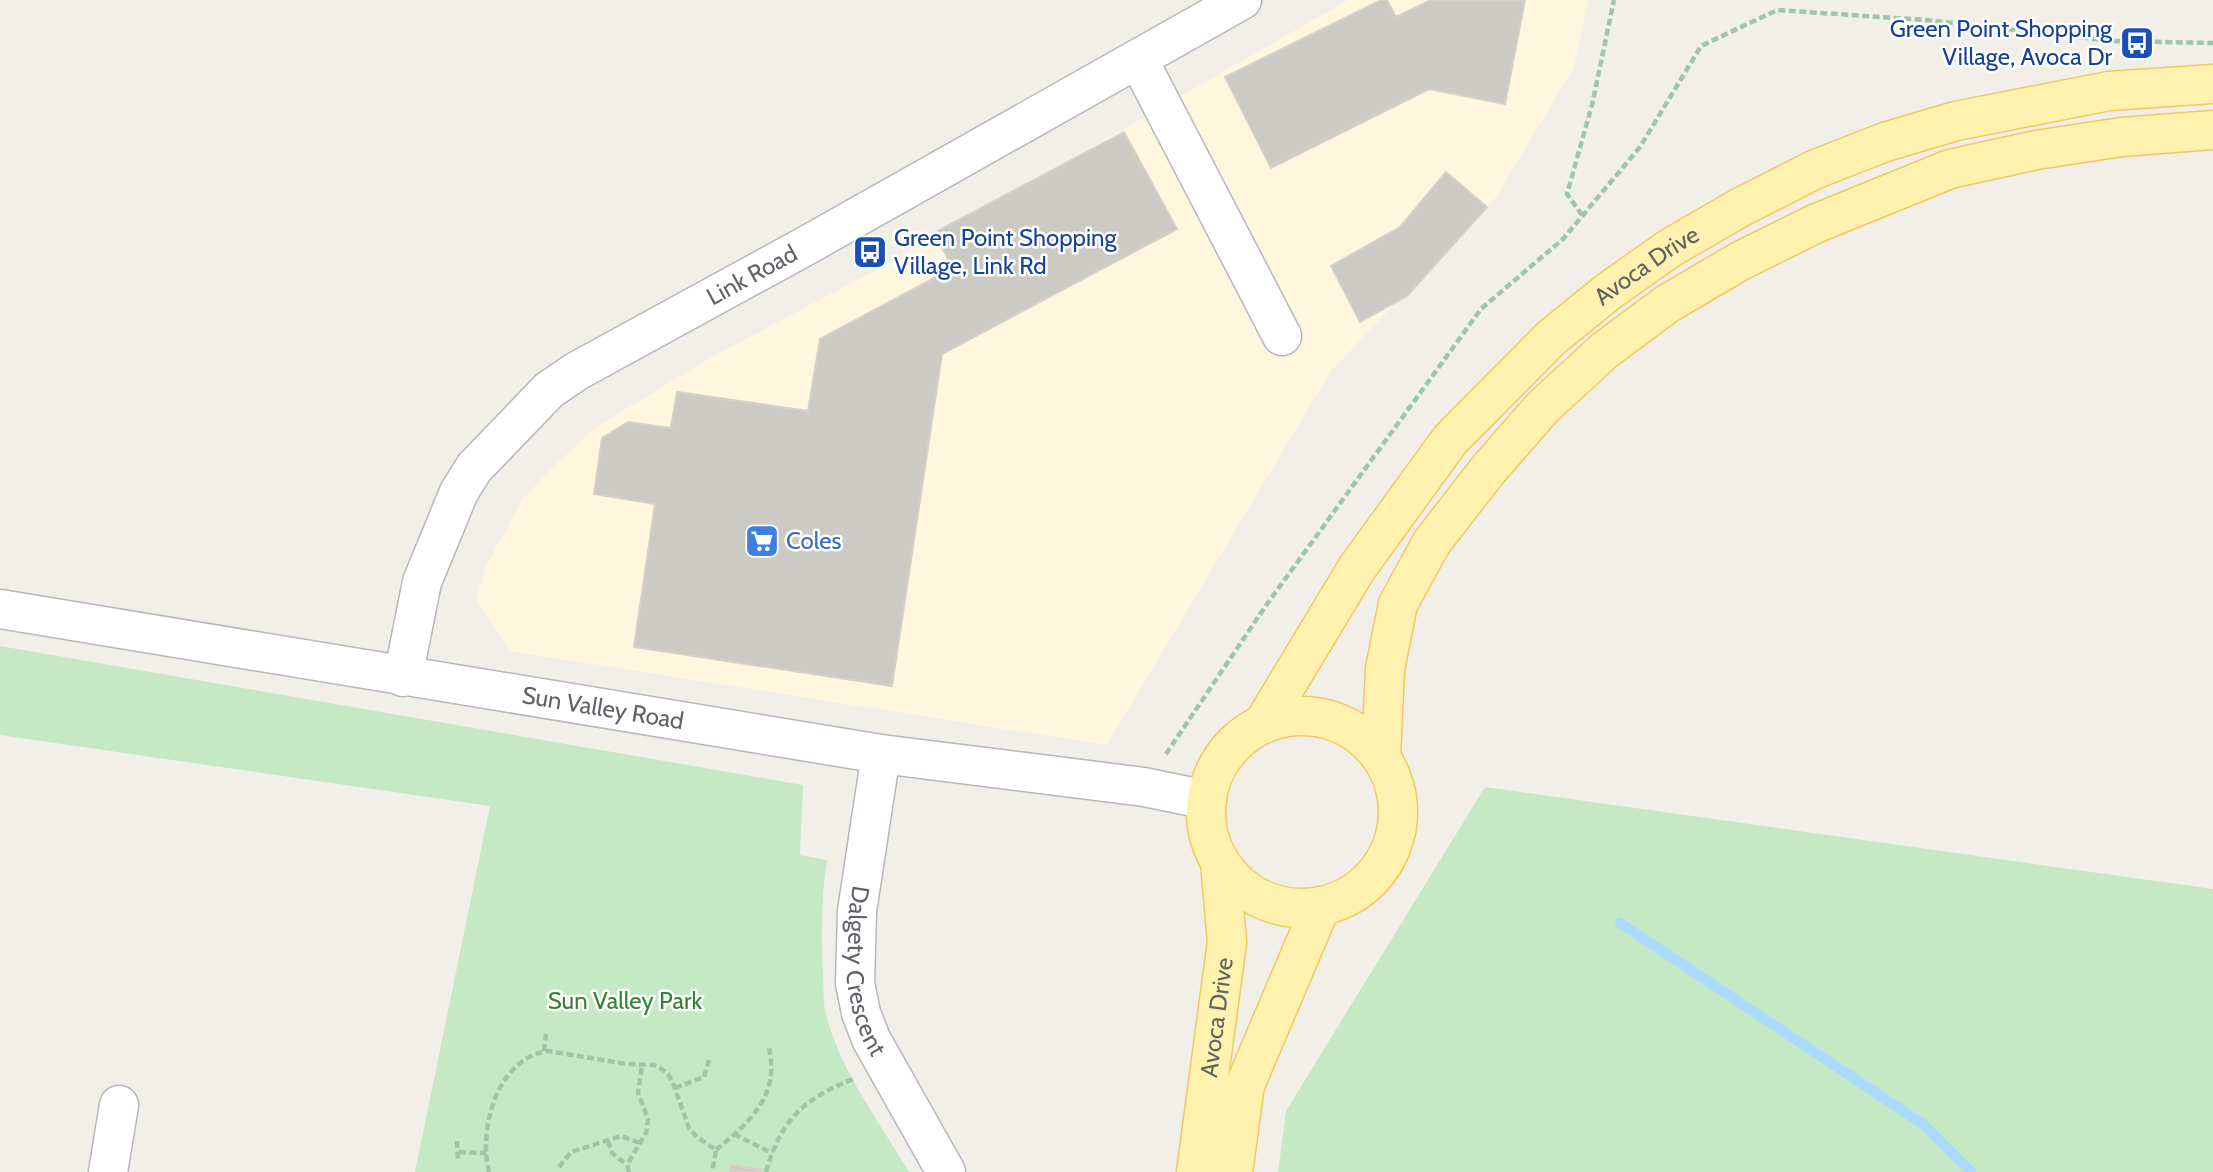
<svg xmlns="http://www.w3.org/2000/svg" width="2213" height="1172" font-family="Cabin,sans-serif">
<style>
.commercial{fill:#fef7e0}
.green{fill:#c5e8c5}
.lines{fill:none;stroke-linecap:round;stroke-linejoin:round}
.stream{stroke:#aadaff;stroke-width:10}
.building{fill:#cccac5;stroke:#d6d1c6;stroke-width:2}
.minor-casing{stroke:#b5b8bc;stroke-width:41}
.major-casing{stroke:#f2c960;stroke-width:41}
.path{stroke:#9cc7a9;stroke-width:4.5;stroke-dasharray:7 3.5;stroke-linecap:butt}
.minor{stroke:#fff;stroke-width:38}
.major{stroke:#fff2af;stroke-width:38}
.labels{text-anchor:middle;stroke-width:5;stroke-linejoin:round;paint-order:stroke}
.transit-label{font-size:24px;fill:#164399;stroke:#fff;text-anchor:end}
.street-label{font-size:24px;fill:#5f6368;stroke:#fff}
.shop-label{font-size:24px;fill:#366cbe;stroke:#fff;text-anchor:start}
.park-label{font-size:24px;fill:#348238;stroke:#fff}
</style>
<rect width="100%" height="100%" fill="#f1efe8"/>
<path class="commercial" d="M 1348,0 L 1589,0 L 1573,69 L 1496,197 L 1331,371 L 1107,745 L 509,651 L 476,599 L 487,564 L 523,499 L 548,472 L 596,427 L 719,353 L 901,257 Z"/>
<path class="green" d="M 0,646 L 803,785 L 800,855 L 827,860 C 821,899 821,938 823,978 C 824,988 823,1000 825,1010 C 838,1068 879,1121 909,1172 L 415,1172 L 490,806 L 0,735 Z
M 1485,787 L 2213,889 L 2213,1172 L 1278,1172 L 1286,1111 Z"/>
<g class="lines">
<path class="stream" d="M 1620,923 L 1923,1124 L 1971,1172"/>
</g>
<path class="building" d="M 1381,0 L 1387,0 L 1396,17 L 1431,0 L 1525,0 L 1505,104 L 1429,89 L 1271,168 L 1225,77 Z
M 1124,132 L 1177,229 L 942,354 L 892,686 L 634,647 L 655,504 L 594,494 L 602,438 L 628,422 L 671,428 L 677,392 L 808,411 L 820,339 L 953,268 L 934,233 Z
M 1446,172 L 1487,207 L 1407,296 L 1360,322 L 1331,266 L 1400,227 Z
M 731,1165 L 761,1170 L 761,1172 L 730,1172 Z"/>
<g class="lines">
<g class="minor-casing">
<g id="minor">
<path d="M 1138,59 L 1282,336"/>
<path id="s1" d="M 0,609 L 881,754 L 1144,787 L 1207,800"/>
<path id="s2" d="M 403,677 L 422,582 L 459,492 L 474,468 L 525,415 L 549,390 L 577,371 L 811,243 L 1242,0"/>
<path id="s3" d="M 881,754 L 857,911 L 855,983 L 861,1013 L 871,1039 L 946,1172"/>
<path d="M 108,1172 L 119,1105"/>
</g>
</g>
<g class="major-casing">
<g id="major">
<circle cx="1302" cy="812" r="96"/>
<path id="s4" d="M 1263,724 L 1357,568 L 1450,440 L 1551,338 L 1609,291 L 1670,248 L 1741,207 L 1816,169 L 1885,142 L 1956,121 L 2109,91 L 2213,84"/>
<path d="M 1381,755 L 1385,669 L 1398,604 L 1432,542 L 1488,470 L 1543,407 L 1605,350 L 1667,304 L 1740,261 L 1817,223 L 1950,169 L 2036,150 L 2122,137 L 2213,130"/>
<path id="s5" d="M 1196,1172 L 1227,942 L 1220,862"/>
<path d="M 1233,1172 L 1245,1085 L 1321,906"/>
</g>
</g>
<path class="path" d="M 1582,215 L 1567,194 L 1592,105 L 1614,0
M 1166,754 L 1267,604 L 1481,309 L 1563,239 L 1640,147 L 1701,46 L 1777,10 L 1925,20 L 2113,41 L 2213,43
M 544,1051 L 546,1034
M 675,1088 L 704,1077 L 709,1060
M 734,1134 L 772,1153
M 457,1141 L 458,1160
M 608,1141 L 612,1153 L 627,1165
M 716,1150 C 750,1122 780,1096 769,1048
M 459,1152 L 486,1153
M 559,1167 L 571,1152 L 621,1136 L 640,1143
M 489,1172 C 478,1129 497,1058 548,1051 L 627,1064 L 654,1065 L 660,1068 L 668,1074 L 673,1083 L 689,1128 L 697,1137 L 716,1150 L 712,1172
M 629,1172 L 627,1165 L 646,1133 L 648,1119 L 638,1093 L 642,1065
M 766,1172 C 781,1120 803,1099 853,1079"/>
<use href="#minor" class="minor"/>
<use href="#major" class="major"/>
</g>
<defs>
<g id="bus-square" transform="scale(1.75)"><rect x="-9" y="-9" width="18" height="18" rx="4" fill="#1a4fb4" stroke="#fff"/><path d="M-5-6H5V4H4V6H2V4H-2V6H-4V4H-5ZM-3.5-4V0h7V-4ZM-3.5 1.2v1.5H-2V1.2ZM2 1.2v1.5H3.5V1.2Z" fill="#fff"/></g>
<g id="supermarket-square" transform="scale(1.75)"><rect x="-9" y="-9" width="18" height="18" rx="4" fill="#3f7fe0" stroke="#fff"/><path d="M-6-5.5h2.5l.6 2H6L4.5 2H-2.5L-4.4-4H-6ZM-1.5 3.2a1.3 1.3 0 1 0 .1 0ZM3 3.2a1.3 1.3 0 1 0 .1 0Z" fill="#fff"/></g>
</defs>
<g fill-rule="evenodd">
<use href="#bus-square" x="2137" y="43"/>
<use href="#bus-square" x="870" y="252"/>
<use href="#supermarket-square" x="762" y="541"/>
</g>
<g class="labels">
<g class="transit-label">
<text x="2112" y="37">Green Point Shopping<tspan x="2112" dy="28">Village, Avoca Dr</tspan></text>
<text x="894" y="246" text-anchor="start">Green Point Shopping<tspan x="894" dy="28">Village, Link Rd</tspan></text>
</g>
<g class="street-label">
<text dy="8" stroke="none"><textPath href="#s4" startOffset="604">Avoca Drive</textPath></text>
<text dy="8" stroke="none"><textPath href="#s2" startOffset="564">Link Road</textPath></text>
<text dy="8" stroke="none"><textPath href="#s1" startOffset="611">Sun Valley Road</textPath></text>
<text dy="8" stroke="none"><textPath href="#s3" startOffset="220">Dalgety Crescent</textPath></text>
<text dy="8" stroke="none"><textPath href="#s5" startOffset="156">Avoca Drive</textPath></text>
</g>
<g class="shop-label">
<text x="786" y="549">Coles</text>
</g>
<g class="park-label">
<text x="625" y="1009">Sun Valley Park</text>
</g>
</g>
</svg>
